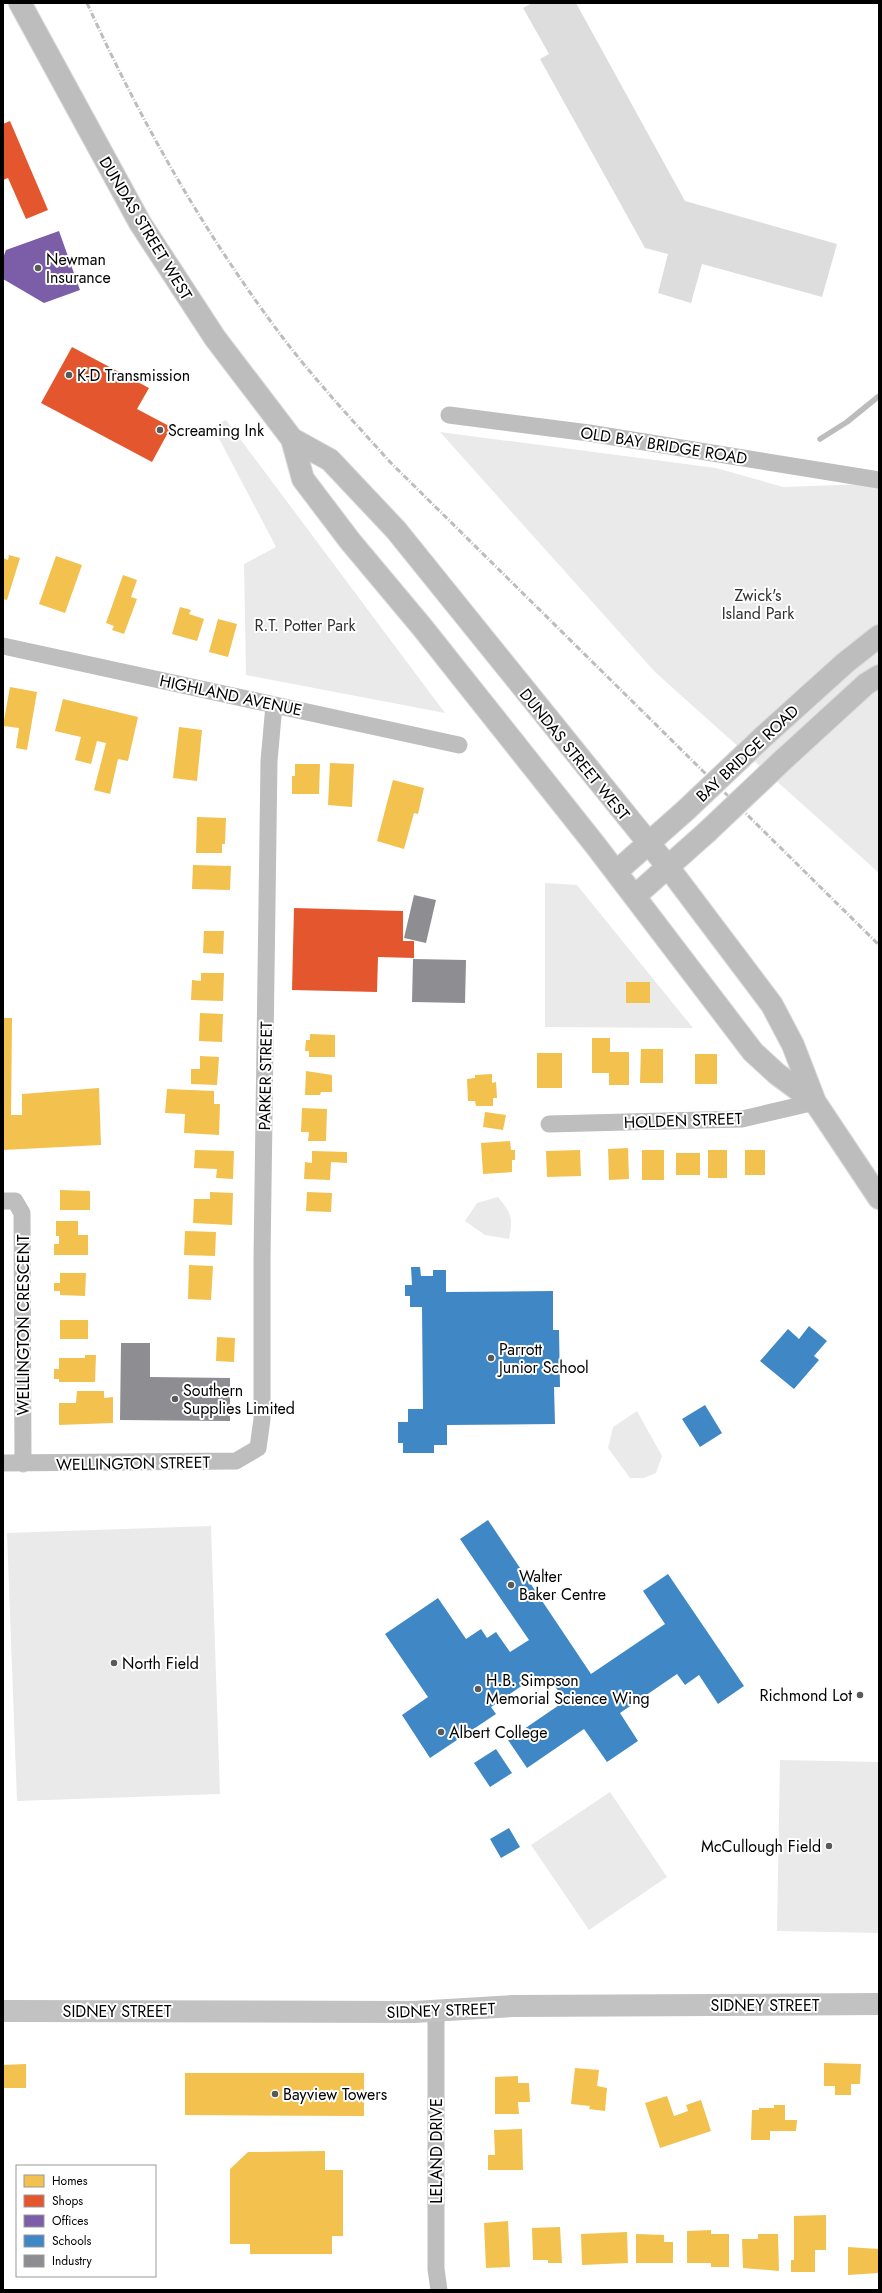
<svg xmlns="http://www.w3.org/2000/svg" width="882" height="2293" font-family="Jost,sans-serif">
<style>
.green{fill:#eaeaea}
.homes{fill:#f2c14e}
.shops{fill:#e4572e}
.offices{fill:#7b5ea7}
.schools{fill:#3f88c5}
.industry{fill:#8d8d92}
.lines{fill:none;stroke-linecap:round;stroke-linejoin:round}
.stream{stroke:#bcbcbc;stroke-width:5.5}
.building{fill:#ddd}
.primary-casing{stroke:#dbdbdb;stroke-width:24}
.street{stroke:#bebebe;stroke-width:17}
.secondary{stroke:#c2c2c2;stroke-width:22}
.primary{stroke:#bdbdbd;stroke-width:22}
.rail{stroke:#bdbdbd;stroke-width:3;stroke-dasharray:6 2 1 2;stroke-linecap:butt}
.primary-bridge-casing{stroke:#dbdbdb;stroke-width:24;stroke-linecap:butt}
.primary-bridge{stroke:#bdbdbd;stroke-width:22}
.poi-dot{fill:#595959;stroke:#fff;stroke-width:1.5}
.labels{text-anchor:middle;stroke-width:4;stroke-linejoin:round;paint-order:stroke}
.street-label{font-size:16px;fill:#000;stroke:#fff}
.poi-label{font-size:16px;fill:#000;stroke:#fff;text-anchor:start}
.park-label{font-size:16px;fill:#303030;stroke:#fff}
</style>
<rect width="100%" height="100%" fill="#fff"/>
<path class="green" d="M 226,420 L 445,713 L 246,675 L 244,564 L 276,547 L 213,427 Z
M 440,432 L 716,468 L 783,487 L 867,484 L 879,473 L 879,873 L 655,672 Z
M 545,883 L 577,885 L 693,1028 L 545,1027 Z
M 498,1197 C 512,1214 513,1218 509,1239 L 485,1235 L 465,1221 L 477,1203 Z
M 637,1411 L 662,1456 L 656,1473 L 644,1478 L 630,1478 L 608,1448 L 613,1427 Z
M 211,1526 L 220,1794 L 17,1801 L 7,1533 Z
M 780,1760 L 879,1762 L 879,1933 L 777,1931 Z
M 610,1792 L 667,1877 L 589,1930 L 531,1845 Z"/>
<path class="homes" d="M 9,555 L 20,558 L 7,600 L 3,599 L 3,558 L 8,560 Z
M 56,556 L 82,565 L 65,613 L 39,604 Z
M 123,575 L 137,580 L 131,597 L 137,599 L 124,634 L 112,630 L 114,626 L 106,623 Z
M 180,607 L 191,610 L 189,614 L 204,619 L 197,641 L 172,634 Z
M 218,619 L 237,624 L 228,657 L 209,652 Z
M 10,687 L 37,692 L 27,750 L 16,748 L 19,728 L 3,726 Z
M 63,699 L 138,717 L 128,761 L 118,759 L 110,794 L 94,790 L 106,743 L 97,741 L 91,764 L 75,760 L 81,737 L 55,731 Z
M 179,727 L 202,730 L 197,781 L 173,778 Z
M 330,763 L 354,764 L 352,807 L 328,805 Z
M 295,764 L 320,764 L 319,794 L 292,794 L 292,776 L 295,776 Z
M 393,780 L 424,788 L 418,814 L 414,813 L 404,849 L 377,841 Z
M 197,817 L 226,818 L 225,844 L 222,844 L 222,853 L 196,853 Z
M 193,865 L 231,866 L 230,890 L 192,889 Z
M 204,931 L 224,931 L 223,954 L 203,953 Z
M 201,973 L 224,973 L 223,1001 L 191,1000 L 192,980 L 201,981 Z
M 626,982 L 650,982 L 650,1003 L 626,1003 Z
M 200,1013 L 223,1014 L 222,1042 L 199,1041 Z
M 3,1018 L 12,1018 L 11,1115 L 22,1115 L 22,1094 L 99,1088 L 101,1145 L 3,1150 Z
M 310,1034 L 335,1035 L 335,1057 L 309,1057 L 309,1051 L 305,1051 L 306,1040 L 310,1040 Z
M 592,1038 L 610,1038 L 610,1052 L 629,1052 L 629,1085 L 609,1085 L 609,1073 L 592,1073 Z
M 641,1049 L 663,1049 L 663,1083 L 640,1083 Z
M 537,1053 L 562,1053 L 562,1088 L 537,1088 Z
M 695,1054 L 717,1054 L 717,1084 L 695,1084 Z
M 200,1056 L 219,1057 L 217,1085 L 191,1084 L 191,1069 L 200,1069 Z
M 306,1071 L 332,1075 L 332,1092 L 321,1092 L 320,1095 L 305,1095 Z
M 492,1074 L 492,1083 L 496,1082 L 497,1098 L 493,1098 L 493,1106 L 476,1106 L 475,1101 L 468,1101 L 467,1079 L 475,1078 L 475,1075 Z
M 167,1089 L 214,1091 L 214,1104 L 220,1104 L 219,1135 L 184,1133 L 185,1114 L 165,1113 Z
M 302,1108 L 327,1109 L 326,1141 L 308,1141 L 309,1132 L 301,1132 Z
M 485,1112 L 506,1115 L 503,1130 L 483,1127 Z
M 510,1141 L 511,1150 L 515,1150 L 515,1160 L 512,1160 L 512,1172 L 483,1174 L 481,1143 Z
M 628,1148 L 629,1179 L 609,1180 L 608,1149 Z
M 195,1150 L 234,1151 L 233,1179 L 216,1178 L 217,1169 L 194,1168 Z
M 580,1150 L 581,1176 L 547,1177 L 546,1151 Z
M 642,1150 L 664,1150 L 664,1180 L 642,1180 Z
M 708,1150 L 727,1150 L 727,1178 L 708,1178 Z
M 745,1150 L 765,1150 L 765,1175 L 745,1175 Z
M 312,1151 L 347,1152 L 347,1163 L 331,1162 L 330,1180 L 304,1179 L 305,1162 L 312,1163 Z
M 676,1153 L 700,1153 L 700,1175 L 676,1175 Z
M 60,1190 L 90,1191 L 90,1210 L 60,1210 Z
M 210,1192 L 233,1193 L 232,1225 L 193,1223 L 194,1199 L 210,1199 Z
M 307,1192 L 332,1193 L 331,1212 L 306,1211 Z
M 56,1221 L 78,1221 L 78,1235 L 88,1235 L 88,1255 L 54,1255 L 54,1244 L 59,1244 L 59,1236 L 56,1236 Z
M 185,1231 L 216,1232 L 215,1256 L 184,1255 Z
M 189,1265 L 213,1266 L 211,1300 L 188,1299 Z
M 60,1273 L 86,1273 L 85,1296 L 60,1295 L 60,1291 L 54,1291 L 54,1283 L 60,1283 Z
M 60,1320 L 88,1320 L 88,1339 L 60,1339 Z
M 217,1337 L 235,1338 L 234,1362 L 216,1361 Z
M 85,1355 L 96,1355 L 95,1382 L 59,1382 L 59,1379 L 54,1379 L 54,1369 L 59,1369 L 59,1358 L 85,1358 Z
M 77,1391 L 104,1391 L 104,1398 L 113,1397 L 113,1423 L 59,1425 L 59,1403 L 76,1403 Z
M 824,2063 L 861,2064 L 860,2084 L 851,2084 L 851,2095 L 835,2095 L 835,2086 L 824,2086 Z
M 26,2064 L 26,2088 L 3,2088 L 3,2065 Z
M 575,2068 L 599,2070 L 597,2086 L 607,2088 L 605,2111 L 589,2109 L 590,2106 L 571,2104 Z
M 185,2073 L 364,2073 L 364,2116 L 185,2115 Z
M 518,2076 L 518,2083 L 529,2083 L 530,2102 L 518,2102 L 519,2114 L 495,2114 L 495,2077 Z
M 667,2096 L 674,2116 L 688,2111 L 686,2105 L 701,2100 L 711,2131 L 660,2148 L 645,2103 Z
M 774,2105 L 785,2105 L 785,2120 L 797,2120 L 796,2131 L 770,2131 L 770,2140 L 751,2140 L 752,2110 L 759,2110 L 759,2108 L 774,2108 Z
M 522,2129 L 523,2170 L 488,2170 L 488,2155 L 495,2155 L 494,2130 Z
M 325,2151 L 325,2170 L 343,2170 L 343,2236 L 332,2236 L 332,2254 L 250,2254 L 250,2244 L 230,2244 L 230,2169 L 248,2152 Z
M 826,2215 L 826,2250 L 815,2250 L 815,2272 L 791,2272 L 791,2260 L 794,2260 L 794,2216 Z
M 508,2221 L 510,2267 L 486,2268 L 484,2223 Z
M 560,2227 L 562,2263 L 548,2263 L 548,2260 L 533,2260 L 532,2228 Z
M 711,2230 L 711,2234 L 729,2234 L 729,2267 L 711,2267 L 711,2263 L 687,2263 L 687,2231 Z
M 627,2232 L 628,2263 L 582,2265 L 581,2234 Z
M 636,2234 L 664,2235 L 664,2242 L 673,2242 L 673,2263 L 636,2263 Z
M 758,2234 L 778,2234 L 779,2271 L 743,2268 L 742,2239 L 758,2239 Z
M 848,2247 L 879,2249 L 879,2273 L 848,2275 Z"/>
<path class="shops" d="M 10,121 L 48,210 L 26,219 L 8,178 L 3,180 L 3,124 Z
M 72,347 L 149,388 L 137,409 L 171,427 L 152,462 L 41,403 Z
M 294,908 L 403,911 L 403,941 L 414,941 L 414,958 L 378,957 L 377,992 L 292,990 Z"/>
<path class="offices" d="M 59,231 L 80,290 L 44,303 L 3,279 L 3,258 L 6,250 Z"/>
<path class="schools" d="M 411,1267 L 420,1267 L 421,1276 L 433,1276 L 433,1270 L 446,1270 L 446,1292 L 553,1291 L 553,1330 L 559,1330 L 560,1387 L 554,1387 L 555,1424 L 447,1425 L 447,1445 L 434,1445 L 434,1453 L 403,1453 L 403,1443 L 398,1443 L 398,1422 L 408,1422 L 408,1409 L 423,1409 L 422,1307 L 410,1307 L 410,1296 L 405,1296 L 405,1285 L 412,1285 Z
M 809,1326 L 827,1341 L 814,1356 L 819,1360 L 794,1389 L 760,1361 L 788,1329 L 799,1339 Z
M 705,1405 L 722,1433 L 700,1447 L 682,1419 Z
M 488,1520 L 591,1674 L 665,1624 L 643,1591 L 668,1574 L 744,1686 L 718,1704 L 699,1675 L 685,1685 L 677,1674 L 620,1713 L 638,1741 L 607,1762 L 584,1729 L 527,1768 L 508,1740 L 565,1701 L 548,1676 L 540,1682 L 536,1676 L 491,1707 L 496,1714 L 430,1758 L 402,1715 L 428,1697 L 385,1634 L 438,1598 L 466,1639 L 481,1629 L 487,1638 L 496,1632 L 510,1652 L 529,1640 L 460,1539 Z
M 496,1749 L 512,1773 L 490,1787 L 474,1763 Z
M 509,1828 L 520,1847 L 501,1858 L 490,1839 Z"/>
<path class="industry" d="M 414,895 L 436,900 L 426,943 L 404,938 Z
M 413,959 L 466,960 L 465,1003 L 412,1002 Z
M 121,1343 L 150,1343 L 150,1377 L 230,1378 L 230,1421 L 120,1420 Z"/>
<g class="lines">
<path class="stream" d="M 820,439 L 847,422 L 879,396"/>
</g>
<path class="building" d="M 532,3 L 576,3 L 685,201 L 837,244 L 822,297 L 702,264 L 691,303 L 658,293 L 668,254 L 645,248 L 540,59 L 549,54 L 523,8 Z"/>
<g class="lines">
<g class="primary-casing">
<path id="primary" d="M 20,3 L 140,223 L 215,338 L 292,439 L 330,460 L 396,530 L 668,867 L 772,1005 L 793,1045 L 815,1102 L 879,1198
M 292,439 L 303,479 L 350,541 L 422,627 L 596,846 L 753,1052 L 777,1074 L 815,1102
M 763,737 L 845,663 L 879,636
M 784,759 L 866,684 L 879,676
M 616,872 L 686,810
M 635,896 L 707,832"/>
</g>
<path class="street" d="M 449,415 L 589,433 L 879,480
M 3,646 L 459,745
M 549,1124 L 742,1119 L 815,1102
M 3,1201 L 15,1201 L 22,1213 L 23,1464
M 3,1463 L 236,1461 L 258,1448 L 262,1419 L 262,1258 L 269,761 L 274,705
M 436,2011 L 436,2269 L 439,2290"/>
<path class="secondary" d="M 3,2011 L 414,2012 L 513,2006 L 879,2004"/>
<use href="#primary" class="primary"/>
<path class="rail" d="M 87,3 C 140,120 203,231 280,334 C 314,379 353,421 391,463 L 879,945"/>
<g class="primary-bridge-casing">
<path id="primary-bridge" d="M 686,810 L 763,737
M 707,832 L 784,759"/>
</g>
<use href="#primary-bridge" class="primary-bridge"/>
</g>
<g class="poi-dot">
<circle cx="38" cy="268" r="4"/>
<circle cx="69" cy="375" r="4"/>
<circle cx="160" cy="430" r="4"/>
<circle cx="491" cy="1358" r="4"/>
<circle cx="175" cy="1399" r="4"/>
<circle cx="511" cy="1585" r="4"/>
<circle cx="114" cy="1663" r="4"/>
<circle cx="478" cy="1689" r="4"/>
<circle cx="860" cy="1695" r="4"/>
<circle cx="441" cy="1732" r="4"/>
<circle cx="829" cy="1846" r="4"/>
<circle cx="275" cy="2094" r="4"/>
</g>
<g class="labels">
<g class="street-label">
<text transform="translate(146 228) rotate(59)" y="6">DUNDAS STREET WEST</text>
<text transform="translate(664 445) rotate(9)" y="6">OLD BAY BRIDGE ROAD</text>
<text transform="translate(231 695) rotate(12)" y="6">HIGHLAND AVENUE</text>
<text transform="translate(747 753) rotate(-43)" y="6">BAY BRIDGE ROAD</text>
<text transform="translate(575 754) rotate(51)" y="6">DUNDAS STREET WEST</text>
<text transform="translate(265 1076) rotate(-89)" y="6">PARKER STREET</text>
<text transform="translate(683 1120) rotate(-2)" y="6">HOLDEN STREET</text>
<text transform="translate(23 1325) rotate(-90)" y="6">WELLINGTON CRESCENT</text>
<text transform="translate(133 1463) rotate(-1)" y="6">WELLINGTON STREET</text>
<text x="765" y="2011">SIDNEY STREET</text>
<text transform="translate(441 2010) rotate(-2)" y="6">SIDNEY STREET</text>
<text x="117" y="2017">SIDNEY STREET</text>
<text transform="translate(436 2151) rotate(-90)" y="6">LELAND DRIVE</text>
</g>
<g class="poi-label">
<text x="46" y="265">Newman<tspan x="46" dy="18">Insurance</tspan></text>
<text x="77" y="381">K-D Transmission</text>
<text x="168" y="436">Screaming Ink</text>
<text x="499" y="1355">Parrott<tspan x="499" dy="18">Junior School</tspan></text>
<text x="183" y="1396">Southern<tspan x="183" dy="18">Supplies Limited</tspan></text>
<text x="519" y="1582">Walter<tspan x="519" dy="18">Baker Centre</tspan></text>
<text x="122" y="1669">North Field</text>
<text x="486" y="1686">H.B. Simpson<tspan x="486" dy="18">Memorial Science Wing</tspan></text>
<text x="852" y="1701" text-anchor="end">Richmond Lot</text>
<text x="449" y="1738">Albert College</text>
<text x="821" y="1852" text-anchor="end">McCullough Field</text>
<text x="283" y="2100">Bayview Towers</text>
</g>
<g class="park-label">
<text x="758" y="601">Zwick's<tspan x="758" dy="18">Island Park</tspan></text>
<text x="305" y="631">R.T. Potter Park</text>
</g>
</g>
<rect width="882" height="2293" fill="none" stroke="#000000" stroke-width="8"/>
<rect x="16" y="2165" width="140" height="112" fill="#ffffff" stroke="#999999"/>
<rect x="24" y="2175" width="20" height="12" fill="#f2c14e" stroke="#999999"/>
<text x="52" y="2185" font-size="12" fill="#000000">Homes</text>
<rect x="24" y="2195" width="20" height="12" fill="#e4572e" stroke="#999999"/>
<text x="52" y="2205" font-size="12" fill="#000000">Shops</text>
<rect x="24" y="2215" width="20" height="12" fill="#7b5ea7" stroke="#999999"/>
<text x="52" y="2225" font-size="12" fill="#000000">Offices</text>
<rect x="24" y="2235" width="20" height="12" fill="#3f88c5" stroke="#999999"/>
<text x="52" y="2245" font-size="12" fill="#000000">Schools</text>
<rect x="24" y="2255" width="20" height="12" fill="#8d8d92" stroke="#999999"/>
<text x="52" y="2265" font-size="12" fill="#000000">Industry</text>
</svg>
